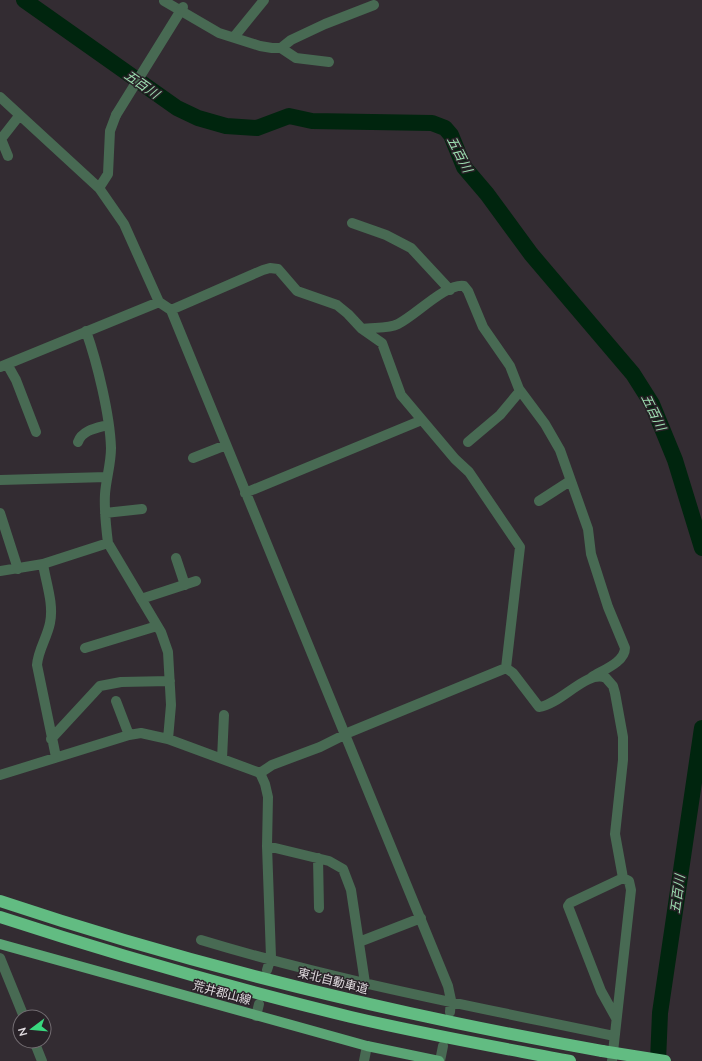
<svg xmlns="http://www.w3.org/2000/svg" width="702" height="1061" font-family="Mulish,'Noto Sans JP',sans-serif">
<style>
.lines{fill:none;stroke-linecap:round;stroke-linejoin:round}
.river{stroke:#00250e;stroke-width:16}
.minor{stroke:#486a53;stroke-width:10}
.major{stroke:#5ba575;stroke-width:10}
.highway{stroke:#62bc82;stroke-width:12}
.minor-bridge{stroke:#486a53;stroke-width:10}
.highway-bridge{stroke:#62bc82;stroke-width:12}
.labels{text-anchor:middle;stroke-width:3;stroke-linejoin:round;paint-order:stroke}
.street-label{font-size:12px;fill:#e0dbdf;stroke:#292228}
.water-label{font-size:13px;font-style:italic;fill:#9cdeb0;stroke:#292228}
</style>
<rect width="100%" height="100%" fill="#332c32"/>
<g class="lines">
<path class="river" d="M 24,0 L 177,108 L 198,118 L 226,126 L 257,128 L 289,116 L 312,121 L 432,123 L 445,128 L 451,135 L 464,167 L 487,194 L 531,254 L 633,374 L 652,404 L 675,460 L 702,548
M 658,1061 L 660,1013 L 702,728"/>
<path class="minor" d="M 164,1 L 219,33 L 260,46 L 272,48 L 281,48 L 291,40 L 325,24 L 374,5
M 234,37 L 264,0
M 281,48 L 296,58 L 329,62
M 0,97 L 99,188 L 124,224 L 159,302 L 171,310 L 448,986 L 451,1000 L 450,1012
M 8,156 L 1,139 L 19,116
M 99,188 L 108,174 L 110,131 L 116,115
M 352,223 L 386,235 L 411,248 L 450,290
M 171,310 L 263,270 L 270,268 L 278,269 L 297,291 L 337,305 L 348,314 L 362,329 L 382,343 L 401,395 L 455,459 L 469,472 L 520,547 L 506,668 L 350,732 L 320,747 L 272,765 L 260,773
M 362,329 C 373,327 388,329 398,324 C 415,316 446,283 464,286 L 468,291 L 483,327 L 510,366 L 519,389 L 545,424 L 560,450 L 588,529 L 591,554 L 608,607 L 625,648 C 625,662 603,670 592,677
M 86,331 C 97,362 110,415 111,448 C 111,464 106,479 105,494 C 104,511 106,527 108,543
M 7,364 L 16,380 L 36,432
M 0,367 L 159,302
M 78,442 C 82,430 97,428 108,425
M 468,442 L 500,415 L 520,391
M 193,458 L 226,445
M 0,480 L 107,477
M 245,493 L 422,420
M 539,501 L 570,481
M 0,513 L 18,569
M 105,513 L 142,509
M 176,558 L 185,585
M 43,564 C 46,583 54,604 50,623 C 47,638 38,650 37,665 L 56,757
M 0,571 L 43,564 L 108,543 L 161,632 L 168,652 L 171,705 L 168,739
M 141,599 L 196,581
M 85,648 L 157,626
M 506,668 L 513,673 L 539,707 C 560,705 587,669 606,678 L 613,686 L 615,693 L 623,737 L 623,760 L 615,834 L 623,878 L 570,903 L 568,906 L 601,991 L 616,1018
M 116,701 L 129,735
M 51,739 L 100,686 L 121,682 L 170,681
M 222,759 L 224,715
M 0,775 L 129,735 L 141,733 L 168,739 L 260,773 L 265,784 L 268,797 L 267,846 L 271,957 L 267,970
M 267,846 L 329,861 L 343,869 L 351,890 L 365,983
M 318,858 L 319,908
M 201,940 C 336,981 476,1007 614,1036
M 359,942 L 421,918
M 0,958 L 24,1017
M 256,1016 L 259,1004
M 34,1041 L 42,1061
M 364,1061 L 367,1046
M 440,1061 L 443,1046
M 612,1061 L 631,890 L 629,881 L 623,878"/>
<path class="major" d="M 0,944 L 367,1046 L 439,1061"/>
<path class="highway" d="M 0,901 C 197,967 398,1015 602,1051
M 0,917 C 116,955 233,988 351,1017 C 423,1034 497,1047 570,1061"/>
<path class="minor-bridge" d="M 116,115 L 183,7"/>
<path class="highway-bridge" d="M 602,1051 L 665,1061"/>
</g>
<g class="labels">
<g class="street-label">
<text transform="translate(333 981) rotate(14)" y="4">東北自動車道</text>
<text transform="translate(222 993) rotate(15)" y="4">荒井郡山線</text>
</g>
<g class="water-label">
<text transform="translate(142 84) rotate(35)" y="5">五百川</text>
<text transform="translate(460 154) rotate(63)" y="5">五百川</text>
<text transform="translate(654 412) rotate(64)" y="5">五百川</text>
<text transform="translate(677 894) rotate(-82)" y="5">五百川</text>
</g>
</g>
<g transform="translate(32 1029) rotate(254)"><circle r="19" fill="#292228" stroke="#726c71"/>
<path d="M0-3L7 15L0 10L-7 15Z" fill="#39d87f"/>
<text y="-6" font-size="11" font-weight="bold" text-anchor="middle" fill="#e0dbdf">N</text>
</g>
</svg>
